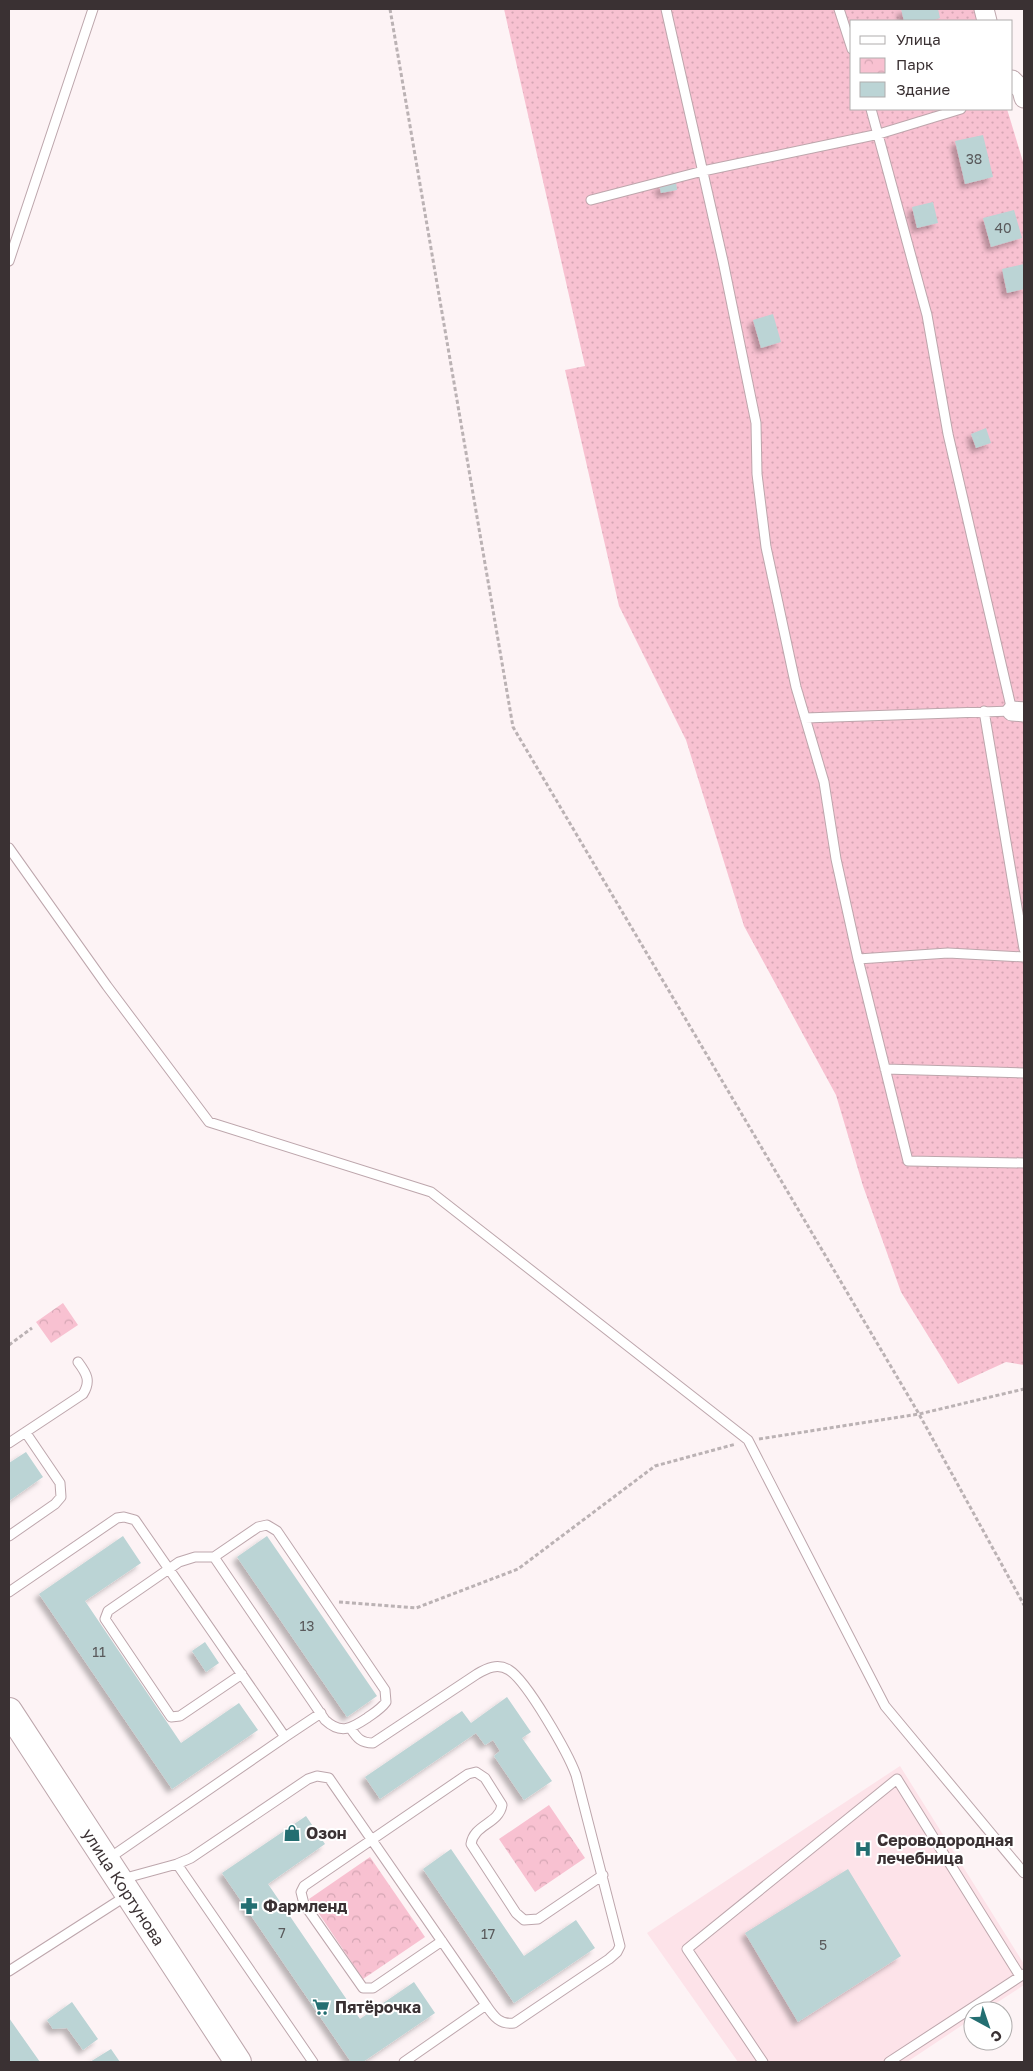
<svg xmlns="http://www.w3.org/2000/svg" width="1033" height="2071" font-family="'Golos Text',sans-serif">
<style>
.built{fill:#fde3e9}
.park{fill:url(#park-crowns)}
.garden{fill:url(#garden-dots)}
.building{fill:#bbd4d5;filter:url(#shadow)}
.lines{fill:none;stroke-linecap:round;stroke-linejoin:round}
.service-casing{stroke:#bda6ac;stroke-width:11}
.minor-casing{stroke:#bda6ac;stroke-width:21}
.secondary-casing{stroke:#bda6ac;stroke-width:28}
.path{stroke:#bbb2b4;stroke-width:3;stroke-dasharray:4 2.5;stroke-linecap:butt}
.service{stroke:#fff;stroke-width:9}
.minor{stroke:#fff;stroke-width:19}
.secondary{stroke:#fff;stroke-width:26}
.labels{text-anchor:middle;stroke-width:4;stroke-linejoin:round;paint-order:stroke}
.number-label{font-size:14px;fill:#5a5a5c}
.poi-label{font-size:16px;font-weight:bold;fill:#3a3133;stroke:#fff;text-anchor:start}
.street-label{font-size:16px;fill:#3a3133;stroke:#fff}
</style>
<defs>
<pattern id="park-crowns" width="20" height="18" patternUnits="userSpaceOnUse" patternTransform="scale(1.25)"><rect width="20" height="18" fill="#f8c1d1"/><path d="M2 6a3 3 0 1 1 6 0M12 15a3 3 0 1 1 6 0" fill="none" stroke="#d5a6b4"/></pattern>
<pattern id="garden-dots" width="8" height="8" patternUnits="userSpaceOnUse" patternTransform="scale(1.25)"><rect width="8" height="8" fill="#f8c1d1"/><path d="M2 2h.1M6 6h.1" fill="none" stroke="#d5a6b4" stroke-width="1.8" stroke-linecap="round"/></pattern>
<filter id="shadow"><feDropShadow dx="-4.5" dy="4.5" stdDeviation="2.5" flood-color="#0004"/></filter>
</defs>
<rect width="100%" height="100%" fill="#fdf3f5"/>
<path class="built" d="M 900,1766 L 1024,1964 L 1024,1985 L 984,2011 L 973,2011 L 973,2018 L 907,2062 L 738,2062 L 647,1933 Z"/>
<path class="park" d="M 63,1303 L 78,1325 L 51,1343 L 36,1322 Z
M 549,1805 L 585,1858 L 535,1892 L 499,1839 Z
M 370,1857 L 425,1937 L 363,1979 L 309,1899 Z"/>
<path class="garden" d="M 504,9 L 980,9 L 983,21 L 852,21 L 852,109 L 1007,109 L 1024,165 L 1024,1365 L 1006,1362 L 958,1384 L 901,1292 L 863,1186 L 836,1095 L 744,926 L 686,740 L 619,606 L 565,370 L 585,366 Z"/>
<path class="building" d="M 901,9 L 938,9 L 940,18 L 931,21 L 904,21 Z
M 983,135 L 993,177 L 965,184 L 955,141 Z
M 676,182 L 677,190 L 661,193 L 659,185 Z
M 933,202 L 938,223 L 917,228 L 912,207 Z
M 1014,210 L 1022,238 L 991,247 L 983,218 Z
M 1024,264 L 1024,289 L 1007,293 L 1002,269 Z
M 773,314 L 781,342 L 761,348 L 753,320 Z
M 986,428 L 991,443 L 976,448 L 971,434 Z
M 26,1452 L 43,1477 L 9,1501 L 9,1463 Z
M 123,1536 L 141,1563 L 85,1601 L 181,1743 L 239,1703 L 258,1730 L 172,1789 L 39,1594 Z
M 267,1536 L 377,1696 L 347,1717 L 237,1557 Z
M 205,1642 L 219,1663 L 206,1672 L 192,1651 Z
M 507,1697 L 531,1732 L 522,1738 L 552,1781 L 524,1800 L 494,1756 L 500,1751 L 493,1740 L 485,1745 L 476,1733 L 380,1799 L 365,1777 L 462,1711 L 471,1723 Z
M 306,1816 L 325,1844 L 268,1884 L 360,2019 L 414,1982 L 435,2013 L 363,2062 L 351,2062 L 222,1873 Z
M 451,1849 L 524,1956 L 576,1920 L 595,1948 L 514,2003 L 423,1869 Z
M 848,1869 L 901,1956 L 798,2022 L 745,1933 Z
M 72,2002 L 98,2039 L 83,2050 L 67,2028 L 53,2029 L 47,2020 Z
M 9,2018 L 40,2062 L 9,2062 Z
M 111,2049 L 120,2062 L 90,2062 Z"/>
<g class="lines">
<g class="service-casing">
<path id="service" d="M 666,9 L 723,261 L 756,423 L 757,474 L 766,547 L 796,687 L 824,782 L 836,859 L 858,959 L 908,1161 L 1024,1163
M 839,9 L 852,49
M 591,200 L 703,171 L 879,134 L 961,109
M 9,261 L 93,9
M 984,711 L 1024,949
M 805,718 L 1012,711 L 948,434 L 927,315 L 871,109
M 9,848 L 107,986 L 209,1122 L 431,1192 L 748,1440 L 885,1706 L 1024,1873
M 858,959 L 948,953 L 1024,957
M 885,1069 L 1024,1073
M 9,1443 L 83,1394 C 91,1381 87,1374 78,1362
M 267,1525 L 277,1531 L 385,1690 L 386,1702 C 381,1709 374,1713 367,1718 C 352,1728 341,1735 325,1720 L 214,1557 L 258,1527 Z
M 9,1536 L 55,1504 L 61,1497 L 60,1483 L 26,1433
M 214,1557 L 195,1557 L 179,1562 L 108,1611 L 105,1619 L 171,1717 L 180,1716 L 242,1674
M 9,1592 L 117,1518 L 124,1517 L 135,1520 L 285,1737 L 108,1859
M 351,1729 C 357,1738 361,1743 373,1743 L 477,1674 C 487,1668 498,1663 509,1670 C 527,1681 568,1753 576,1775 L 620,1946 L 617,1952 L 609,1959 L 514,2023 C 500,2025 494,2017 486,2005
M 285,1737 L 321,1713
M 177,1864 L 313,2062
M 122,1879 L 177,1864 L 191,1858 L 308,1779 L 317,1776 L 329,1778 L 486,2005 L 404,2062
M 442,1941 L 373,1988 L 363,1988 L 304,1904 L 301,1892 L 304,1886 L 468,1774 L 476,1772 L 485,1778 L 502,1805 C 499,1824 474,1824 471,1844 L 516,1913 L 524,1920 L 538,1919 L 603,1875
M 9,1971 L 126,1896
M 763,2062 L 687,1949 L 897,1779 L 1020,1976
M 889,2062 L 1024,1974"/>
</g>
<g class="minor-casing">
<path id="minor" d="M 984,9 L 987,21
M 1012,80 L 1022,90 L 1024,98
M 1012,711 L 1024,712"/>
</g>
<g class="secondary-casing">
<g id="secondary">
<path id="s1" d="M 9,1711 L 238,2062"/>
</g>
</g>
<path class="path" d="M 390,9 L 513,727 L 919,1414 L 1024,1605
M 9,1345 L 32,1328
M 759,1439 L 919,1414 L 1024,1389
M 339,1602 L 416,1608 L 518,1569 L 655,1466 L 736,1444"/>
<use href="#service" class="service"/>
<use href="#minor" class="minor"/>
<use href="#secondary" class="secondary"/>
</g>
<defs>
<g id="shop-bare" transform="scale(1.35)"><path d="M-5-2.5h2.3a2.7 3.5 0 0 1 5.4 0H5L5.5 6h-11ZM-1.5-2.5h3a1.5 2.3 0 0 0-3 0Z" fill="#236e71" stroke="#fff" stroke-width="2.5" paint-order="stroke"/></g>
<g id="hospital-bare" transform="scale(1.35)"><path d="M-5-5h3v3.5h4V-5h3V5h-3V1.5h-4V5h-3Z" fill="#236e71" stroke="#fff" stroke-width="2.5" paint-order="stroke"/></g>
<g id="pharmacy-bare" transform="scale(1.35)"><path d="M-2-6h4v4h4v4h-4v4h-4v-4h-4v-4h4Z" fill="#236e71" stroke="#fff" stroke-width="2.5" paint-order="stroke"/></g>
<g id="supermarket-bare" transform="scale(1.35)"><path d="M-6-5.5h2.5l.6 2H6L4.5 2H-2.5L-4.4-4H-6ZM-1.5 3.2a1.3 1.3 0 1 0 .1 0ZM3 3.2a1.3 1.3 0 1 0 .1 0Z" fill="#236e71" stroke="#fff" stroke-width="2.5" paint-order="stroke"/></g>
</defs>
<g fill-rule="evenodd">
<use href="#shop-bare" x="292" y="1833"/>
<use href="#hospital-bare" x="863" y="1849"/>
<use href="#pharmacy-bare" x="249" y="1906"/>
<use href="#supermarket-bare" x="321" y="2007"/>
</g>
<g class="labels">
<g class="number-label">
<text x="974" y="164">38</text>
<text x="1003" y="233">40</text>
<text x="307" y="1631">13</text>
<text x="99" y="1657">11</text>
<text x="282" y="1938">7</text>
<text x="488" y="1939">17</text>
<text x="823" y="1950">5</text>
</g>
<g class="poi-label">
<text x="306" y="1839">Озон</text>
<text x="877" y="1846">Сероводородная<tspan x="877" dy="18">лечебница</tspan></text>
<text x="263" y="1912">Фармленд</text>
<text x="335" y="2013">Пятёрочка</text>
</g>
<g class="street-label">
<text dy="6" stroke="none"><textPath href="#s1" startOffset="210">улица Кортунова</textPath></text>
</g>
</g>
<rect width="1033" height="2071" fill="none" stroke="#3a3133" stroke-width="20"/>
<rect x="850" y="20" width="162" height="90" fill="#ffffff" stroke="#b0adad"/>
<rect x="860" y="36" width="25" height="8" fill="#ffffff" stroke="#b0adad"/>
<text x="896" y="45" font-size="15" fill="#3a3133">Улица</text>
<rect x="860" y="58" width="25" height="15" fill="url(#park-crowns)" stroke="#b0adad"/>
<text x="896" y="70" font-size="15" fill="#3a3133">Парк</text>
<rect x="860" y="82" width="25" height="15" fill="#bbd4d5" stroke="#b0adad"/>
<text x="896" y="95" font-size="15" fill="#3a3133">Здание</text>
<g transform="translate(988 2026) rotate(140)"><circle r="24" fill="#ffffff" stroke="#b0adad"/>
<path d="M0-4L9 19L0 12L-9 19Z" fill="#236e71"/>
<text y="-8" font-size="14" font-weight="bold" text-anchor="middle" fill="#3a3133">С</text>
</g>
</svg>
